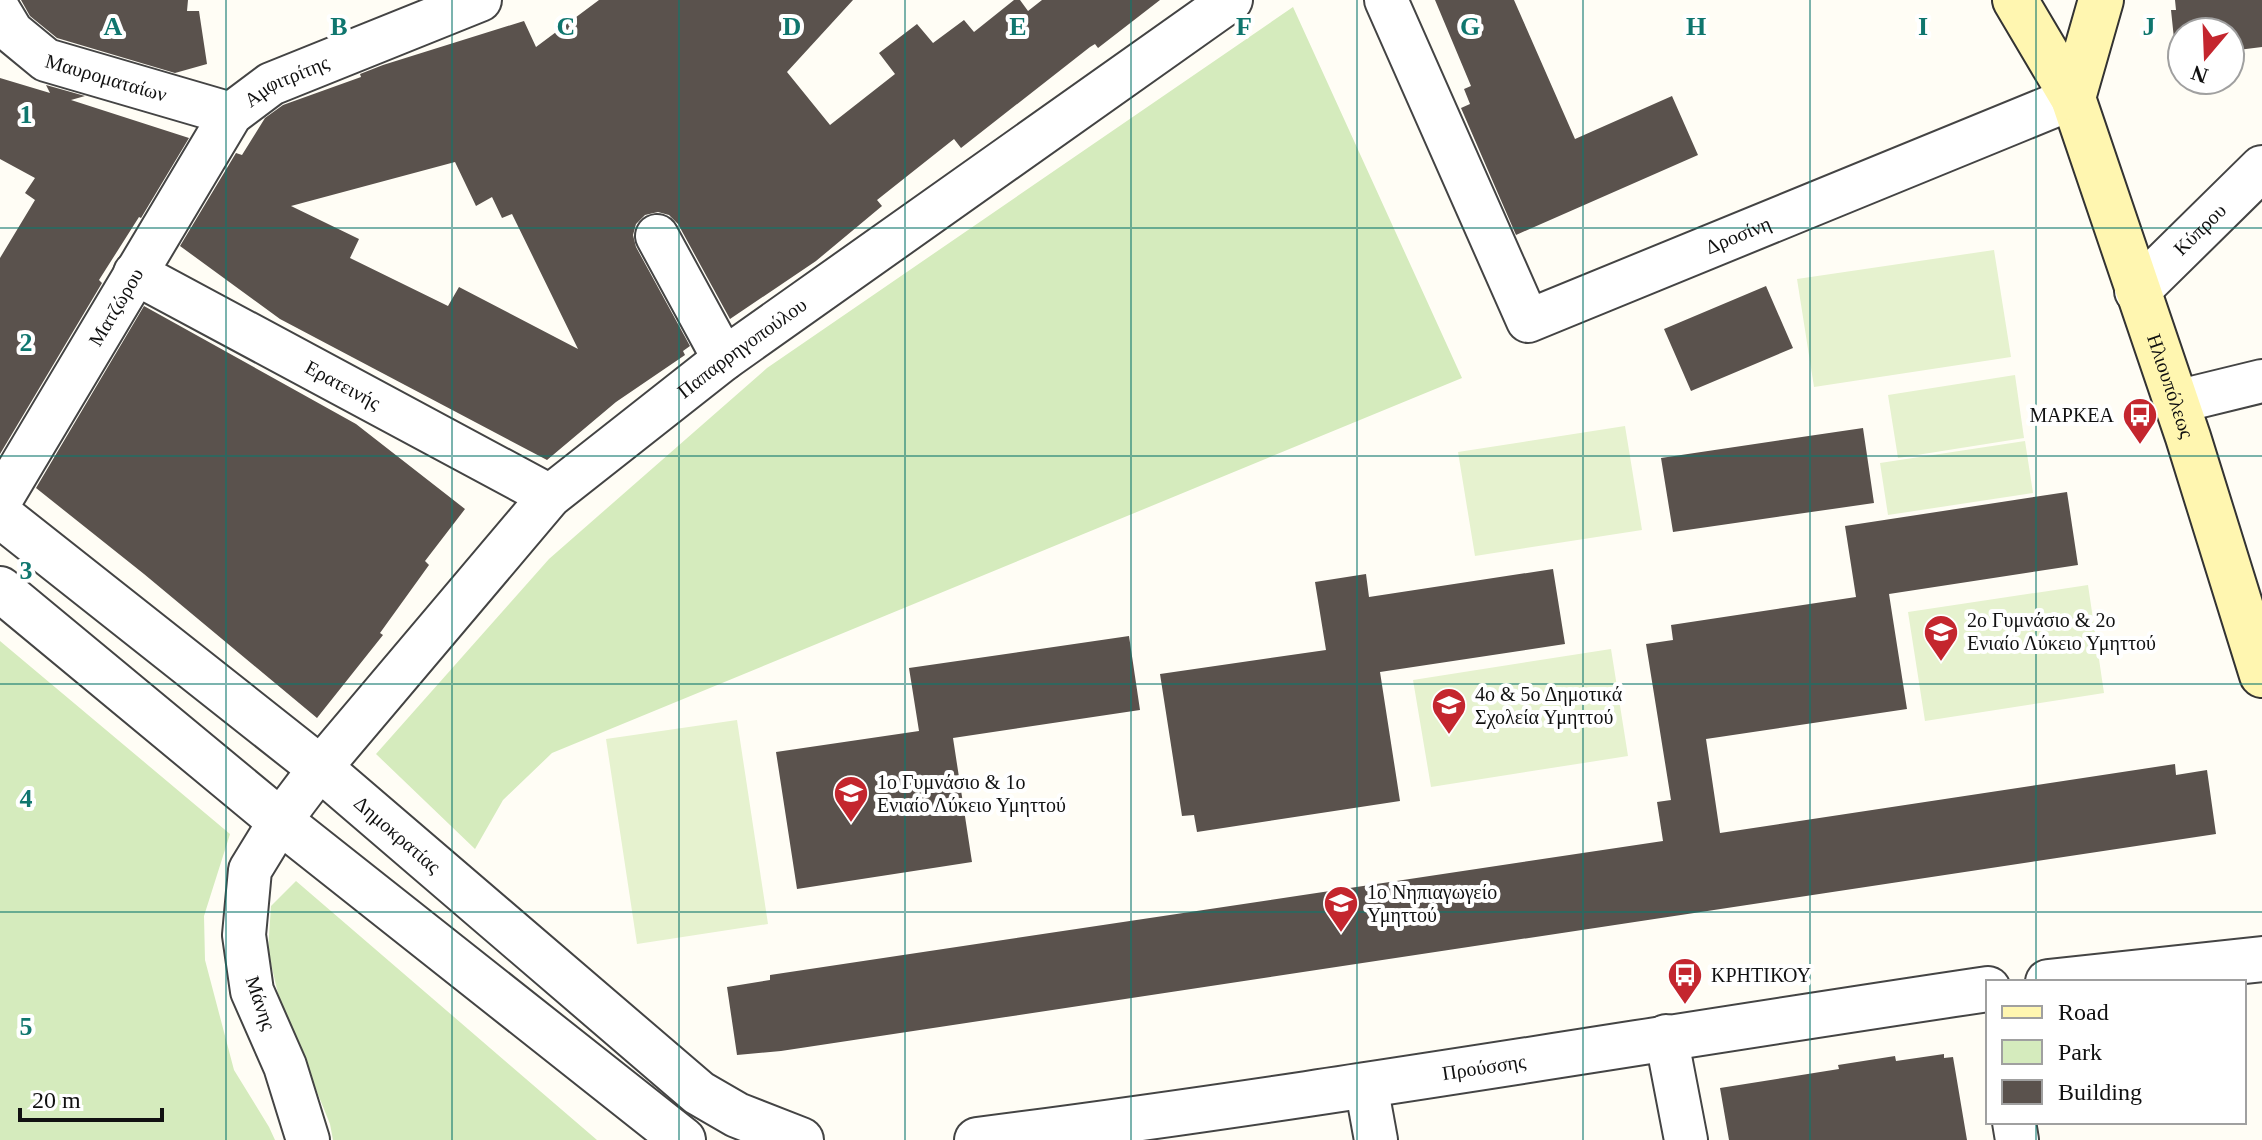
<svg xmlns="http://www.w3.org/2000/svg" width="2262" height="1140" font-family="Georgia,serif">
<style>
.green{fill:#d5ebbd}
.pitch{fill:#e6f2cf}
.building{fill:#5a524d;fill-rule:evenodd}
.lines{fill:none;stroke-linecap:round;stroke-linejoin:round}
.minor-casing{stroke:#444;stroke-width:46}
.tertiary-casing{stroke:#444;stroke-width:48}
.secondary-casing{stroke:#333;stroke-width:48}
.minor{stroke:#fff;stroke-width:42}
.tertiary{stroke:#fff;stroke-width:44}
.secondary{stroke:#fff6b0;stroke-width:44}
.grid{fill:none;stroke:#0f766e;stroke-width:2;stroke-opacity:0.55}
.labels{text-anchor:middle;stroke-width:8;stroke-linejoin:round;paint-order:stroke}
.street-label{font-size:20px;fill:#111;stroke:#fff}
.poi-label{font-size:20px;fill:#111;stroke:#fff;text-anchor:start}
.grid-label{font-size:26px;text-anchor:middle;font-weight:bold;fill:#0f766e;stroke:#fff;stroke-width:8;stroke-linejoin:round;paint-order:stroke}
</style>
<rect width="100%" height="100%" fill="#fffdf5"/>
<path class="green" d="M 1293,7 L 1462,378 L 552,753 L 503,800 L 475,849 L 376,754 L 549,559 L 767,368 Z
M 0,641 L 230,834 L 204,916 L 205,960 L 234,1070 L 269,1127 L 275,1140 L 0,1140 Z
M 296,881 L 597,1140 L 333,1140 L 330,1124 L 279,998 L 268,951 L 271,906 Z"/>
<path class="pitch" d="M 1994,250 L 2011,357 L 1814,387 L 1797,279 Z
M 2015,375 L 2024,438 L 1898,458 L 1888,395 Z
M 1625,426 L 1642,530 L 1475,556 L 1458,452 Z
M 2025,441 L 2033,493 L 1888,515 L 1880,463 Z
M 2088,585 L 2104,693 L 1925,721 L 1908,612 Z
M 1611,649 L 1628,756 L 1431,787 L 1413,680 Z
M 737,720 L 768,924 L 637,944 L 606,739 Z"/>
<path class="building" d="M 21,0 L 188,0 L 187,11 L 199,11 L 207,64 L 175,73 L 57,38 L 30,16 Z
M 599,0 L 853,0 L 787,72 L 830,125 L 895,74 L 879,53 L 917,24 L 933,43 L 964,20 L 974,32 L 1014,0 L 1020,0 L 1028,11 L 1042,0 L 1160,0 L 1098,48 L 1095,44 L 1090,47 L 961,148 L 954,139 L 877,200 L 882,206 L 816,261 L 730,319 L 678,224 L 669,215 L 658,212 L 645,215 L 636,224 L 633,235 L 636,247 L 690,346 L 683,351 L 685,355 L 616,402 L 547,460 L 280,319 L 180,246 L 236,153 L 242,155 L 265,118 L 283,105 L 361,77 L 360,74 L 383,65 L 524,21 L 536,47 ZM 455,162 L 476,206 L 492,197 L 502,218 L 512,214 L 578,349 L 459,287 L 448,306 L 350,258 L 359,239 L 291,206 Z
M 1435,0 L 1514,0 L 1575,139 L 1672,96 L 1698,155 L 1516,235 L 1461,108 L 1470,104 L 1464,89 L 1471,86 Z
M 2175,0 L 2262,0 L 2262,47 L 2230,51 L 2230,32 L 2182,32 L 2182,58 L 2176,58 L 2171,10 L 2176,10 Z
M 0,78 L 50,93 L 46,85 L 85,96 L 71,100 L 189,138 L 141,218 L 139,217 L 99,280 L 102,283 L 0,454 L 0,258 L 35,200 L 25,193 L 35,178 L 0,159 Z
M 1766,286 L 1793,348 L 1691,391 L 1664,329 Z
M 144,306 L 356,424 L 465,509 L 425,561 L 429,565 L 380,633 L 383,635 L 317,718 L 144,574 L 36,488 Z
M 1863,428 L 1874,503 L 1673,532 L 1661,458 Z
M 2067,492 L 2078,565 L 1889,594 L 1907,709 L 1706,739 L 1720,833 L 2175,764 L 2176,775 L 2207,770 L 2216,834 L 781,1051 L 737,1055 L 727,987 L 770,980 L 770,975 L 1663,841 L 1657,802 L 1671,800 L 1646,644 L 1673,640 L 1671,625 L 1856,597 L 1845,526 Z
M 1553,569 L 1565,644 L 1380,672 L 1400,801 L 1197,832 L 1194,815 L 1182,816 L 1160,674 L 1326,650 L 1315,582 L 1366,574 L 1369,597 Z
M 1129,636 L 1140,710 L 953,738 L 972,862 L 797,889 L 776,752 L 919,731 L 909,668 Z
M 1944,1054 L 1944,1058 L 1953,1057 L 1967,1140 L 1729,1140 L 1720,1088 L 1839,1069 L 1838,1065 L 1895,1056 L 1896,1061 Z"/>
<g class="lines">
<g class="minor-casing">
<g id="minor">
<path id="s1" d="M 1386,0 L 1528,321 L 2073,98"/>
<path id="s2" d="M 0,12 L 12,32 L 46,60 L 231,114"/>
<path d="M 657,236 L 724,359"/>
<path id="s3" d="M 135,273 L 550,496"/>
<path d="M 2176,402 L 2262,381"/>
<path id="s4" d="M 0,501 L 231,114 L 271,84 L 480,0"/>
<path d="M 1666,1036 L 1686,1140"/>
<path d="M 1366,1085 L 1376,1140"/>
<path d="M 2014,1122 L 2017,1140"/>
<path id="s5" d="M 308,1140 L 285,1066 L 252,991 L 244,935 L 250,870 L 280,821 L 320,768 L 550,496 L 724,359 L 1231,0"/>
</g>
</g>
<g class="tertiary-casing">
<g id="tertiary">
<path id="s6" d="M 2137,291 L 2262,168"/>
<path id="s7" d="M 0,515 L 320,768 L 699,1093 L 737,1115 L 801,1140"/>
<path d="M 0,589 L 280,821 L 683,1140"/>
<path d="M 2048,982 L 2262,959"/>
<path id="s8" d="M 977,1140 C 1315,1097 1651,1039 1988,989"/>
</g>
</g>
<g class="secondary-casing">
<g id="secondary">
<path id="s9" d="M 2015,0 L 2073,98 L 2188,437 L 2262,675"/>
<path d="M 2073,98 L 2101,0"/>
</g>
</g>
<use href="#minor" class="minor"/>
<use href="#tertiary" class="tertiary"/>
<use href="#secondary" class="secondary"/>
</g>
<path class="grid" d="M 226,0 L 226,1140M 452,0 L 452,1140M 679,0 L 679,1140M 905,0 L 905,1140M 1131,0 L 1131,1140M 1357,0 L 1357,1140M 1583,0 L 1583,1140M 1810,0 L 1810,1140M 2036,0 L 2036,982M 0,228 L 2262,228M 0,456 L 2262,456M 0,684 L 2262,684M 0,912 L 2262,912M 2036,1122 L 2036,1140"/>
<defs>
<g id="bus-pin" transform="scale(1.8)"><path d="M0 17L-7.5 6A9.5 9.5 0 1 1 7.5 6Z" fill="#c4262e" stroke="#fff"/><path d="M-5-6H5V4H4V6H2V4H-2V6H-4V4H-5ZM-3.5-4V0h7V-4ZM-3.5 1.2v1.5H-2V1.2ZM2 1.2v1.5H3.5V1.2Z" fill="#fff"/></g>
<g id="school-pin" transform="scale(1.8)"><path d="M0 17L-7.5 6A9.5 9.5 0 1 1 7.5 6Z" fill="#c4262e" stroke="#fff"/><path d="M0-5L7-2L0 1L-7-2ZM-4 1L0 2.5L4 1V4Q0 6-4 4Z" fill="#fff"/></g>
</defs>
<g fill-rule="evenodd">
<use href="#bus-pin" x="2140" y="415"/>
<use href="#school-pin" x="1941" y="632"/>
<use href="#school-pin" x="1449" y="705"/>
<use href="#school-pin" x="851" y="793"/>
<use href="#school-pin" x="1341" y="903"/>
<use href="#bus-pin" x="1685" y="975"/>
</g>
<g class="labels">
<g class="street-label">
<text dy="7" stroke="none"><textPath href="#s2" startOffset="130">Μαυροματαίων</textPath></text>
<text dy="7" stroke="none"><textPath href="#s4" startOffset="516">Αμφιτρίτης</textPath></text>
<text dy="7" stroke="none"><textPath href="#s6" startOffset="88">Κύπρου</textPath></text>
<text dy="7" stroke="none"><textPath href="#s1" startOffset="578">Δροσίνη</textPath></text>
<text dy="7" stroke="none"><textPath href="#s4" startOffset="226">Ματζώρου</textPath></text>
<text dy="7" stroke="none"><textPath href="#s5" startOffset="1004">Παπαρρηγοπούλου</textPath></text>
<text dy="7" stroke="none"><textPath href="#s3" startOffset="236">Ερατεινής</textPath></text>
<text dy="7" stroke="none"><textPath href="#s9" startOffset="418">Ηλιουπόλεως</textPath></text>
<text dy="7" stroke="none"><textPath href="#s7" startOffset="510">Δημοκρατίας</textPath></text>
<text transform="translate(261 1003) rotate(71)" y="7">Μάνης</text>
<text dy="7" stroke="none"><textPath href="#s8" startOffset="512">Προύσσης</textPath></text>
</g>
<g class="poi-label">
<text x="2114" y="422" text-anchor="end">ΜΑΡΚΕΑ</text>
<text x="1967" y="627">2ο Γυμνάσιο &amp; 2ο<tspan x="1967" dy="23">Ενιαίο Λύκειο Υμηττού</tspan></text>
<text x="1475" y="701">4ο &amp; 5ο Δημοτικά<tspan x="1475" dy="23">Σχολεία Υμηττού</tspan></text>
<text x="877" y="789">1ο Γυμνάσιο &amp; 1ο<tspan x="877" dy="23">Ενιαίο Λύκειο Υμηττού</tspan></text>
<text x="1367" y="899">1ο Νηπιαγωγείο<tspan x="1367" dy="23">Υμηττού</tspan></text>
<text x="1711" y="982">ΚΡΗΤΙΚΟΥ</text>
</g>
</g>
<g class="grid-label">
<text x="113" y="35">A</text>
<text x="339" y="35">B</text>
<text x="566" y="35">C</text>
<text x="792" y="35">D</text>
<text x="1018" y="35">E</text>
<text x="1244" y="35">F</text>
<text x="1470" y="35">G</text>
<text x="1696" y="35">H</text>
<text x="1923" y="35">I</text>
<text x="2149" y="35">J</text>
<text x="26" y="123">1</text>
<text x="26" y="351">2</text>
<text x="26" y="579">3</text>
<text x="26" y="807">4</text>
<text x="26" y="1035">5</text>
</g>
<rect x="1986" y="980" width="260" height="144" fill="#ffffff" stroke="#a0a0a0" stroke-width="2"/>
<rect x="2002" y="1006" width="40" height="12" fill="#fff6b0" stroke="#a0a0a0" stroke-width="2"/>
<text x="2058" y="1020" font-size="24" fill="#111111">Road</text>
<rect x="2002" y="1040" width="40" height="24" fill="#d5ebbd" stroke="#a0a0a0" stroke-width="2"/>
<text x="2058" y="1060" font-size="24" fill="#111111">Park</text>
<rect x="2002" y="1080" width="40" height="24" fill="#5a524d" stroke="#a0a0a0" stroke-width="2"/>
<text x="2058" y="1100" font-size="24" fill="#111111">Building</text>
<g transform="translate(2206 56) rotate(199)"><circle r="38" fill="#ffffff" stroke="#a0a0a0" stroke-width="2"/>
<path d="M0-6L14 30L0 20L-14 30Z" fill="#c4262e"/>
<text y="-12" font-size="22" font-weight="bold" text-anchor="middle" fill="#111111">N</text>
</g>
<path d="M20 1108v12h142v-12" fill="none" stroke="#111111" stroke-width="4"/>
<text x="32" y="1108" font-size="24" fill="#111111" stroke="#ffffff" stroke-width="6" paint-order="stroke">20 m</text>
</svg>
